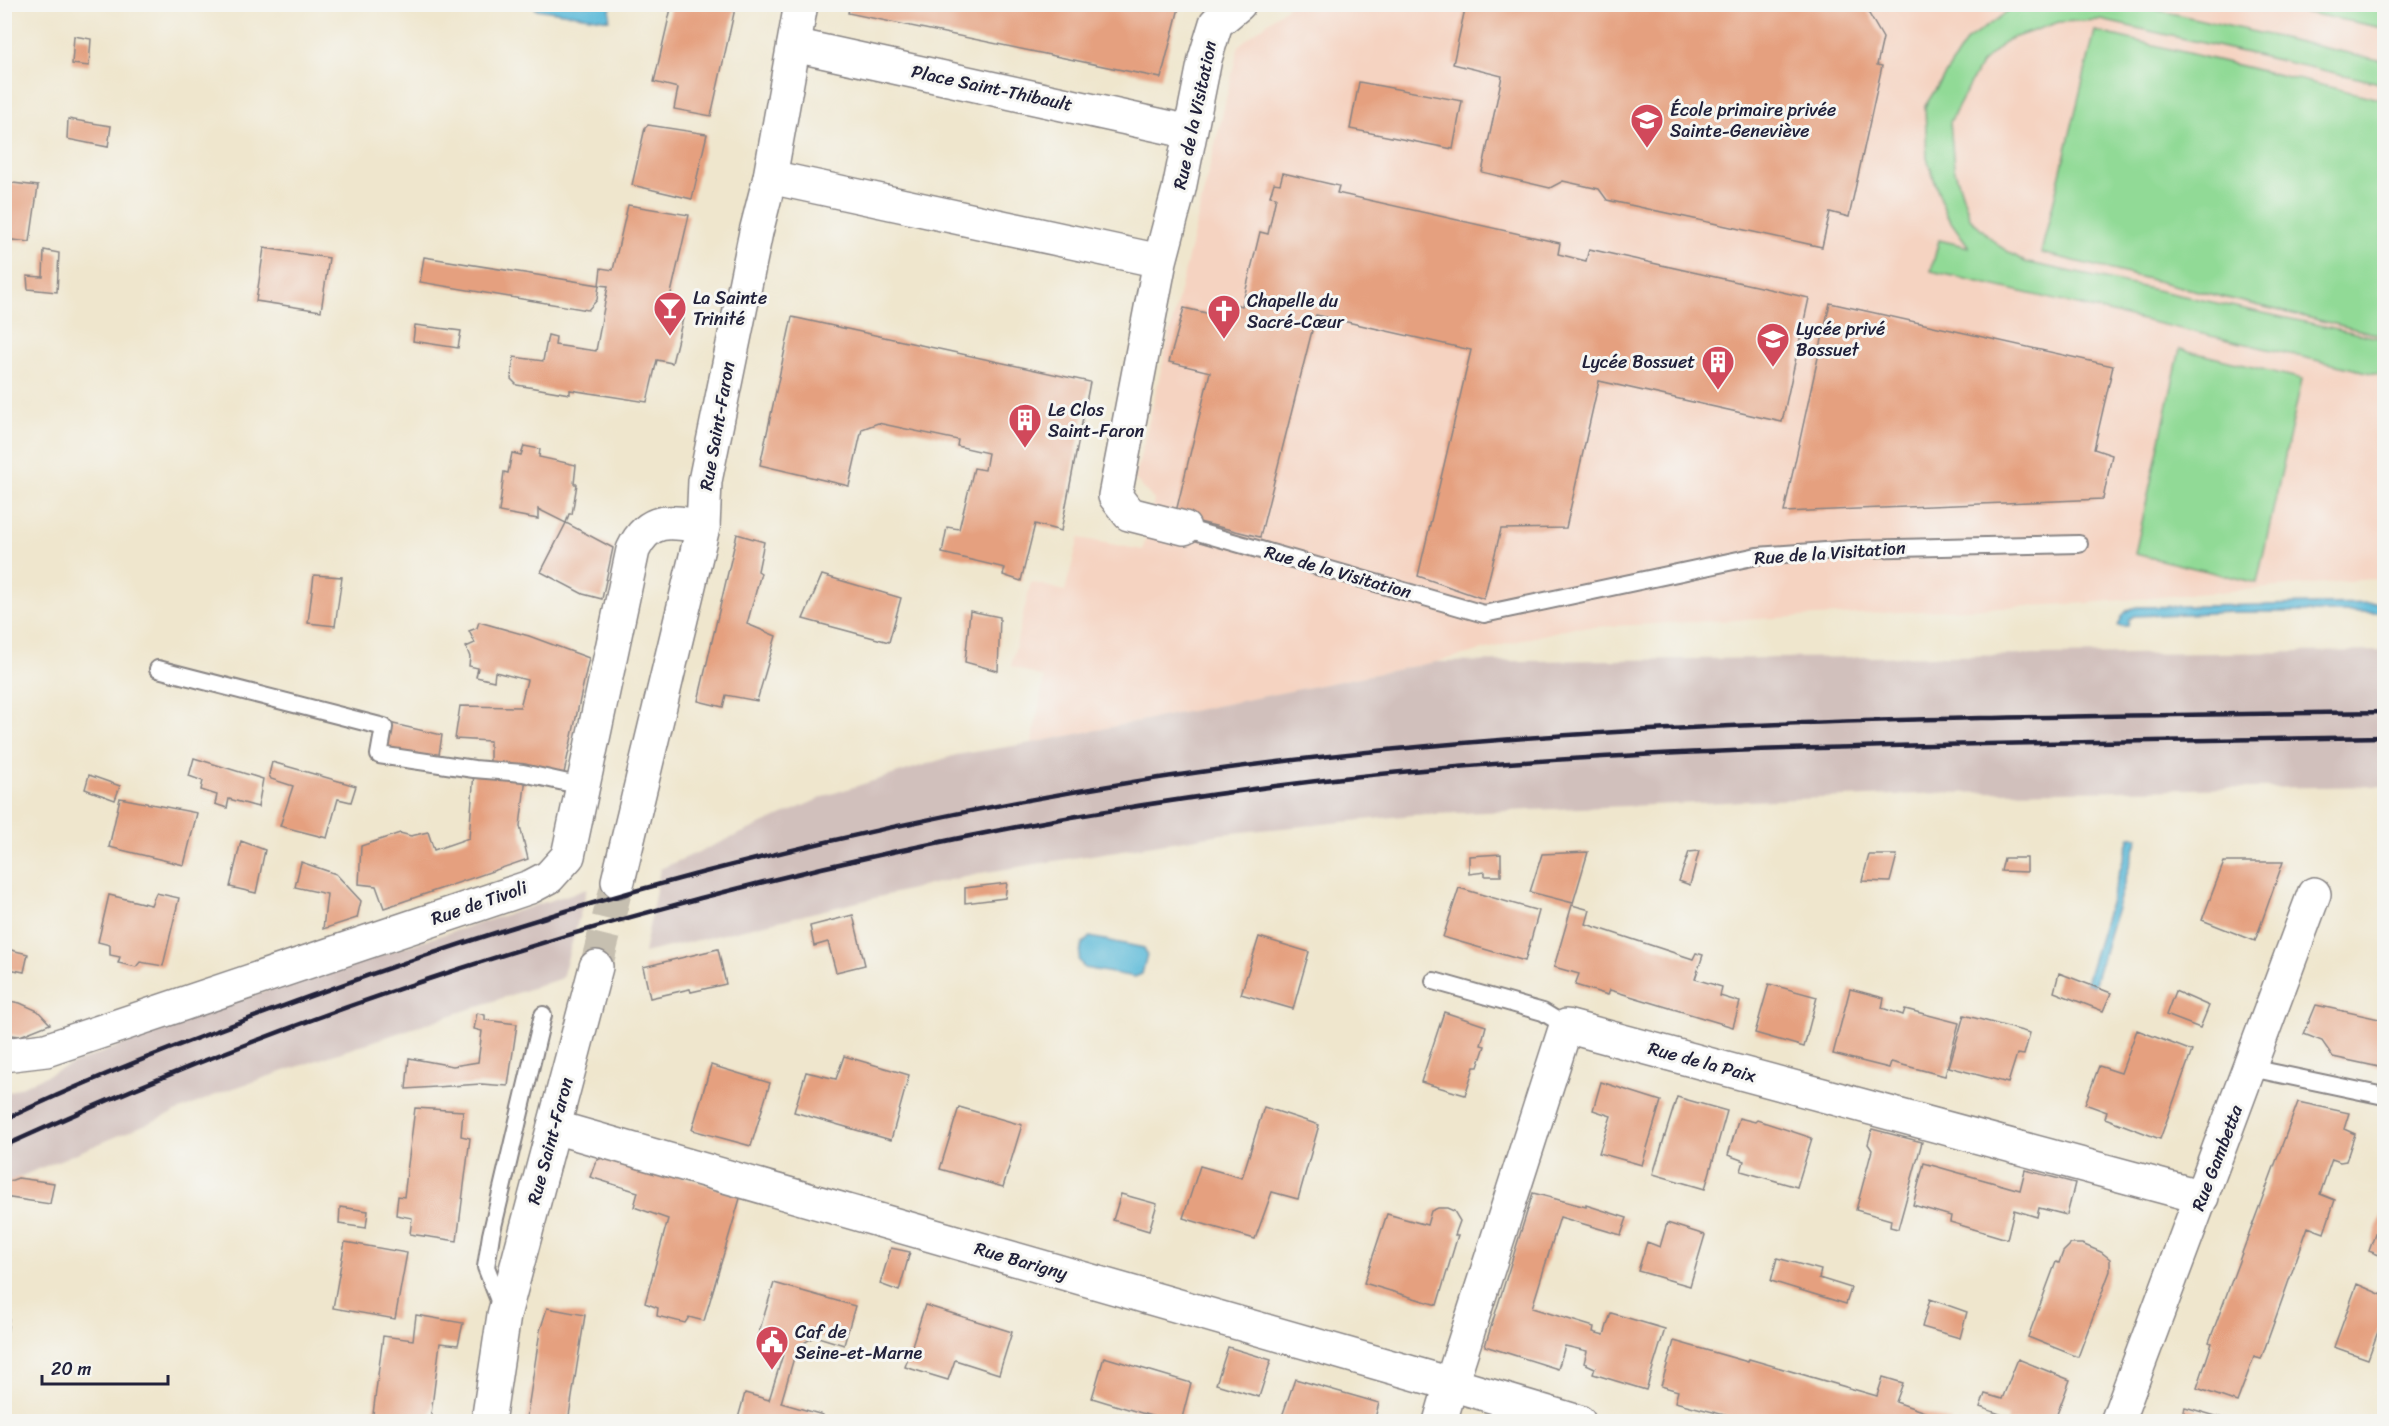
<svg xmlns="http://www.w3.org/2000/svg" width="2389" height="1426" font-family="Sriracha,sans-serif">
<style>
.built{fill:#f5d3c1}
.industrial{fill:#d1c0bc}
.green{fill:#91da96;stroke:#5a7e68;stroke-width:1.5}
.water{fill:#5ab9d8;stroke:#3e6e8a;stroke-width:1.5}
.building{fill:#e5a07f}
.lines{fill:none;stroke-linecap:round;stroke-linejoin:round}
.secondary-tunnel{stroke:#c6bfb0;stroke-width:33;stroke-dasharray:33 16;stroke-linecap:butt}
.lane-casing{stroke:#888484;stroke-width:20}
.street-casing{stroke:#888484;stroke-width:36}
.secondary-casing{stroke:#888484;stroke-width:36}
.lane{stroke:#fff;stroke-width:16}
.street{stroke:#fff;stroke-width:33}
.secondary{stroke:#fff;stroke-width:33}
.rail{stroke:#22223b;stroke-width:4.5}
.labels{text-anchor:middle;stroke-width:6;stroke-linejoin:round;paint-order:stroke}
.street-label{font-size:18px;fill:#22223b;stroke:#f6f6f2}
.poi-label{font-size:18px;fill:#22223b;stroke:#f6f6f2;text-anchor:start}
</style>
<rect width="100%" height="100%" fill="#f6f6f2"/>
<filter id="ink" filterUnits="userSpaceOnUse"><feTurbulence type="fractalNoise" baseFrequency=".0167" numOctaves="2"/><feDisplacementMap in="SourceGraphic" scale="12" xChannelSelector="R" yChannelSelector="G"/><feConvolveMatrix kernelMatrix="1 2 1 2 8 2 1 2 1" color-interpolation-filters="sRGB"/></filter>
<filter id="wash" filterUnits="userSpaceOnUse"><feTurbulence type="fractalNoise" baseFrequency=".008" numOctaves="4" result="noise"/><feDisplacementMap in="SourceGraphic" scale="24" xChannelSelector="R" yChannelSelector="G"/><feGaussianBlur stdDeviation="1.35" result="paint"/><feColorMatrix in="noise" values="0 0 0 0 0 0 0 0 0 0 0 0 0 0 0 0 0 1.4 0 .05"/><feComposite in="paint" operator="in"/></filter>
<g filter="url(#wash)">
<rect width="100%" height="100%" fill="#efe6cd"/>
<path class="built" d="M 1290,5 L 2384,5 L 2384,578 L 2087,603 L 1570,628 L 1435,662 L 1032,743 L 1044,678 L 1011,666 L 1031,582 L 1065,591 L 1079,538 L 1143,550 L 1154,500 L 1135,479 L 1239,45 Z"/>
<path class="industrial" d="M 2384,651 L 2384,786 L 1942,793 L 1413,815 L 1222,834 L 975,874 L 644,953 L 660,869 L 828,795 L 956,755 L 1032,743 L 1435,662 Z
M 587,889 L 562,978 L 228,1090 L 5,1183 L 5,1094 L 75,1063 L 255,994 Z"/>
<path class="green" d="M 2019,4 L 2135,5 L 2384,61 L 2384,84 L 2101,20 L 2059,22 L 2007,40 L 1981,64 L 1950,122 L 1954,168 L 1970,218 L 1999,246 L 2025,262 L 2384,339 L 2384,376 L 1931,271 L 1939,240 L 1969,247 L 1946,215 L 1927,158 L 1925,106 L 1967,40 Z
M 2268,5 L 2384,5 L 2384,28 Z
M 2095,31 L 2384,100 L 2384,336 L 2041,253 Z
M 2180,349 L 2302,379 L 2257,583 L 2135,554 Z"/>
<path class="water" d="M 536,5 L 536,4 L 611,5 L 609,20 L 535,9 Z
M 2384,603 L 2384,612 L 2235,612 L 2134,616 L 2129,619 L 2128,626 L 2118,626 C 2122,615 2125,609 2137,607 Z
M 2130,837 L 2138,837 L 2094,986 L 2086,983 Z
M 1090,937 L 1144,948 L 1147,954 L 1142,974 L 1135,977 L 1084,968 L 1079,960 L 1082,944 Z"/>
<g id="blocks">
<path class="building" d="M 672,4 L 736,4 L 711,116 L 674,109 L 678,88 L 654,82 Z
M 850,4 L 1180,4 L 1161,78 L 848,13 Z
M 1466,4 L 1869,4 L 1871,8 L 1868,12 L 1883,38 L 1877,65 L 1882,66 L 1849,217 L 1830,212 L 1822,247 L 1607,200 L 1599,189 L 1563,181 L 1550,188 L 1482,172 L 1502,76 L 1453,64 Z
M 74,36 L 91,39 L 89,66 L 72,64 Z
M 1359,82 L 1462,101 L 1453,149 L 1350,129 Z
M 68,119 L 111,126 L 108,147 L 67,139 Z
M 648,125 L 707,134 L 692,199 L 632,185 L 645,128 Z
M 1283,173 L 1339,186 L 1337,193 L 1560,243 L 1558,254 L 1586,261 L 1589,249 L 1809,298 L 1782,422 L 1599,381 L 1566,528 L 1501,529 L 1484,599 L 1418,576 L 1471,350 L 1316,315 L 1260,537 L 1175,516 L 1210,372 L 1169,362 L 1184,308 L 1224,317 L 1227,302 L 1242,306 L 1260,232 L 1268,234 L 1276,197 L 1270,196 L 1274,183 L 1280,184 Z
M 4,182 L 38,186 L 30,242 L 4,239 Z
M 628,205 L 689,215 L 667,311 L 684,314 L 672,363 L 657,360 L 647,402 L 570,390 L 570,394 L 517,385 L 511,379 L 514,357 L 543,361 L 548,335 L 556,337 L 555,345 L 596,351 L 608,286 L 599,285 L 601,268 L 613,270 Z
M 264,248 L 329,258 L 321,311 L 256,301 Z
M 44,250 L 59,253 L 57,292 L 28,289 L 27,276 L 43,277 Z
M 424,257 L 599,285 L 597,300 L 588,310 L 420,282 Z
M 1830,303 L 2113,366 L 2094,449 L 2112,455 L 2103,499 L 1784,512 Z
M 792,317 L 1090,382 L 1061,531 L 1035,524 L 1021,581 L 1003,575 L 1005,568 L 942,553 L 947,527 L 959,529 L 974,468 L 985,470 L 988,453 L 957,446 L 958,440 L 878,423 L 862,429 L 849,486 L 760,465 Z
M 415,325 L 461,331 L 458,348 L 413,341 Z
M 524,446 L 540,449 L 539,457 L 576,465 L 574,484 L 577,484 L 572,514 L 569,514 L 566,523 L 613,548 L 602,599 L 583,594 L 541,572 L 566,523 L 538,509 L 538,519 L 499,512 L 504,472 L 508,473 L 512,453 L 521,455 Z
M 737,534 L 764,542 L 758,571 L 761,573 L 747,624 L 776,636 L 757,701 L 726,695 L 723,707 L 698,701 Z
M 314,575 L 342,577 L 335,626 L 308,623 Z
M 822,575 L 901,598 L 889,642 L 803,619 Z
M 970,611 L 1000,617 L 998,671 L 965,662 Z
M 479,622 L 529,636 L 589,658 L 563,778 L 490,766 L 490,741 L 455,739 L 460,706 L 520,707 L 527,680 L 495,672 L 494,681 L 476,677 L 478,668 L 469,666 L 470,657 L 466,647 L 475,643 L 469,631 L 477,628 Z
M 389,723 L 442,735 L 438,761 L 384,753 Z
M 194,758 L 263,779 L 258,807 L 229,799 L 227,808 L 215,804 L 217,795 L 201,790 L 203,781 L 189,776 Z
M 272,762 L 356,786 L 351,802 L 338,799 L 327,838 L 280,826 L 293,786 L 271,779 L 269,775 Z
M 474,772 L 526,777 L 520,826 L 528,859 L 384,908 L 376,886 L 359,884 L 361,846 L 400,833 L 411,836 L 428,832 L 434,850 L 469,838 Z
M 89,775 L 120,786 L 115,800 L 85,789 Z
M 120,798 L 197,813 L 184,865 L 109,847 Z
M 241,841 L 265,850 L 256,893 L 230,887 Z
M 1699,851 L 1690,885 L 1679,881 L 1689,852 Z
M 1588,852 L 1573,903 L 1530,892 L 1542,854 Z
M 1501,854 L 1501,876 L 1485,876 L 1485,872 L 1469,874 L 1469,856 Z
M 1869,855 L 1897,855 L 1890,882 L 1862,881 Z
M 2004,858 L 2027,858 L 2027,872 L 2001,871 Z
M 301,862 L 336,874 L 361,901 L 357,918 L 323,929 L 327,894 L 295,887 Z
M 2224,862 L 2283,862 L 2255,941 L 2202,920 Z
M 1007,883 L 1005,898 L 965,903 L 965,888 Z
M 1459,888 L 1539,911 L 1525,961 L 1443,937 Z
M 156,893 L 179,898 L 163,966 L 140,962 L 136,967 L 118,963 L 120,957 L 110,955 L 110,945 L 98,942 L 109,895 L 151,905 Z
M 1572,905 L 1590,910 L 1586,924 L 1693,959 L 1696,953 L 1703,955 L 1695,979 L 1722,987 L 1720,996 L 1740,1002 L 1733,1027 L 1610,990 L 1608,995 L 1575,985 L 1579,974 L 1554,967 Z
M 853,915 L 865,965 L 836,972 L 828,942 L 814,946 L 810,926 Z
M 1259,937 L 1309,952 L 1293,1009 L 1241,994 Z
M 718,949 L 726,984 L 691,992 L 690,989 L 650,998 L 643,967 Z
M 11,950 L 28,954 L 24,972 L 4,968 L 4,951 Z
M 2059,973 L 2111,993 L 2103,1011 L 2054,992 Z
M 1769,984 L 1817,997 L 1804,1047 L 1755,1033 Z
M 1850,989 L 1884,998 L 1882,1008 L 1903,1015 L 1905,1009 L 1959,1023 L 1945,1076 L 1891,1062 L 1889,1068 L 1833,1054 Z
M 2175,991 L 2209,1006 L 2200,1028 L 2166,1015 Z
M 4,1000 L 20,1003 L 38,1011 L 50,1024 L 20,1036 L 4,1034 Z
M 2316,1005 L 2384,1020 L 2384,1068 L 2333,1057 L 2322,1041 L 2304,1034 Z
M 1444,1012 L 1486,1026 L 1481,1045 L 1485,1046 L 1478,1067 L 1474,1067 L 1465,1095 L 1421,1082 Z
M 477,1013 L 485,1015 L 485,1020 L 517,1024 L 508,1086 L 481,1084 L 406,1089 L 409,1058 L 453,1066 L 478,1062 L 482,1031 L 474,1029 Z
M 1964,1015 L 2030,1033 L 2024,1055 L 2017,1054 L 2008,1083 L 1949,1067 Z
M 2137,1030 L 2192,1051 L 2160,1139 L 2105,1118 L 2107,1112 L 2085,1104 L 2099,1066 L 2121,1073 Z
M 844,1056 L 909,1075 L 891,1140 L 794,1112 L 806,1072 L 836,1079 Z
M 711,1065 L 770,1083 L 751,1146 L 692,1130 Z
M 1601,1082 L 1661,1101 L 1642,1165 L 1599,1153 L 1611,1116 L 1593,1110 Z
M 1677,1097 L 1727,1111 L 1705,1189 L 1653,1174 Z
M 2298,1102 L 2349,1113 L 2344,1129 L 2355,1134 L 2346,1161 L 2340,1162 L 2332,1159 L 2320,1194 L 2335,1200 L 2324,1233 L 2308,1227 L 2261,1359 L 2254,1357 L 2237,1402 L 2197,1388 L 2212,1343 L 2209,1342 Z
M 959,1107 L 1022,1125 L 1003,1187 L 940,1169 Z
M 1264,1107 L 1319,1125 L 1298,1199 L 1272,1192 L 1255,1239 L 1183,1218 L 1200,1166 L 1242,1178 Z
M 415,1108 L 463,1111 L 461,1136 L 470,1138 L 457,1241 L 410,1234 L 412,1218 L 396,1215 L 398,1196 L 404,1197 Z
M 1739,1118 L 1755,1122 L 1757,1120 L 1812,1138 L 1797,1187 L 1741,1171 L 1744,1161 L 1728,1155 Z
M 1872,1129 L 1922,1142 L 1898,1229 L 1890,1227 L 1891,1220 L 1856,1210 L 1872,1150 L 1868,1144 Z
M 607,1155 L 741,1195 L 704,1321 L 689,1317 L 685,1323 L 657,1316 L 658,1308 L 645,1303 L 668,1219 L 634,1207 L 638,1192 L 590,1177 L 596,1161 Z
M 1924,1163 L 2020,1190 L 2025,1170 L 2075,1183 L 2067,1215 L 2039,1208 L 2037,1217 L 2014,1210 L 2007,1239 L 1950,1222 L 1951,1216 L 1913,1205 Z
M 18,1178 L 54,1183 L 50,1204 L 4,1197 L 4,1183 Z
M 1533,1193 L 1586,1207 L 1586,1205 L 1627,1218 L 1621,1235 L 1560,1217 L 1532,1308 L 1594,1327 L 1593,1332 L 1604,1335 L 1611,1313 L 1665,1329 L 1646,1390 L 1593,1374 L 1595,1368 L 1584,1363 L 1587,1351 L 1565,1346 L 1558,1369 L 1485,1346 Z
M 1121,1194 L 1157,1204 L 1149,1231 L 1113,1220 Z
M 340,1207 L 368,1211 L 366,1228 L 339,1224 Z
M 1438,1208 L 1447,1208 L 1454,1211 L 1460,1221 L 1455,1235 L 1458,1235 L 1437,1305 L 1364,1283 L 1387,1214 L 1427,1225 L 1431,1211 Z
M 2384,1209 L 2384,1257 L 2369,1251 Z
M 1667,1223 L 1705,1235 L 1690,1286 L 1638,1271 L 1647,1242 L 1660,1247 Z
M 345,1242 L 407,1253 L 395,1319 L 333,1308 Z
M 2071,1244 L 2082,1244 L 2101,1252 L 2110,1259 L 2110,1271 L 2078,1357 L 2028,1337 L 2056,1262 L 2059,1263 L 2063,1252 Z
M 891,1248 L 910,1252 L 899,1291 L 880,1284 Z
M 1777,1258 L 1821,1270 L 1819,1278 L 1851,1288 L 1846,1304 L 1771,1281 Z
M 774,1283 L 855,1306 L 844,1345 L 815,1336 L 799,1346 L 797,1355 L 795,1354 L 781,1403 L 823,1415 L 821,1422 L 737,1422 L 745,1393 L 769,1400 L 784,1351 L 756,1342 Z
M 2357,1284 L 2382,1295 L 2384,1289 L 2384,1315 L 2368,1359 L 2334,1347 Z
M 4,1288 L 12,1289 L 6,1344 L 4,1344 Z
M 1930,1299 L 1967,1312 L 1960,1338 L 1922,1327 Z
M 925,1305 L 1012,1332 L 999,1374 L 955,1360 L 948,1380 L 905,1367 Z
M 547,1308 L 585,1315 L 568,1422 L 526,1422 L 540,1331 Z
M 416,1315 L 463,1323 L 458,1345 L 440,1343 L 430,1422 L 372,1422 L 383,1336 L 413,1340 Z
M 1674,1341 L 1748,1362 L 1749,1359 L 1877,1396 L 1883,1377 L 1903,1383 L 1896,1402 L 1953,1422 L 1731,1421 L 1732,1417 L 1675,1402 L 1678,1391 L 1661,1386 Z
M 1228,1347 L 1271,1360 L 1259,1397 L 1216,1384 Z
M 1104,1357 L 1191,1383 L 1181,1422 L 1171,1422 L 1092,1398 Z
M 2018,1359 L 2070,1380 L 2054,1422 L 2007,1422 L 2008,1417 L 1980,1407 L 1985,1394 L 2002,1399 Z
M 1295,1379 L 1379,1403 L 1374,1422 L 1280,1422 Z
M 2185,1407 L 2233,1421 L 2232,1422 L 2181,1422 Z"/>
</g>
</g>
<g filter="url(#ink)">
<use href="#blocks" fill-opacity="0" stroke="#888484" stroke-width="1.5"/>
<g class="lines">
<path class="secondary-tunnel" d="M 596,967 L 618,881"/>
<g class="lane-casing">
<path id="lane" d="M 1184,528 L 1484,614 L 1757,556 L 1853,549 L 2079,544
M 158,669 L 384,727 L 379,755 L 474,769 L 523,773 L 582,786
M 1434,981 L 1543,1012 L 1566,1026
M 2251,1068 L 2384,1096
M 502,1308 L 486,1267 L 491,1235 L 543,1015"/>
</g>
<g class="street-casing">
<path id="street" d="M 794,45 L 1190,132
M 770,177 L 1160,261
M 1184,528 L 1129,514 L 1115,496 L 1160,261 L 1179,189 L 1205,59 L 1216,23 L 1239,4
M 4,1055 L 46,1050 L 530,887 L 549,877 L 568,856 L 633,550 C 649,516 671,521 703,527
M 554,1127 L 1451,1384 L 1440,1422
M 1579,1422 L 1451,1384 L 1566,1026 L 2202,1197
M 2117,1422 L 2314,894"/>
</g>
<g class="secondary-casing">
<path id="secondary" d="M 618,881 L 703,527 L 705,481 L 756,232 L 770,177 L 801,4
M 488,1422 L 504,1315 L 596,967"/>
</g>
<use href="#lane" class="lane"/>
<use href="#street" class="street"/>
<use href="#secondary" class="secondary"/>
<path class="rail" d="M 4,1120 C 107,1070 215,1031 322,992 C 587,895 860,825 1139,781 C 1550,717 1969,718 2384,712
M 4,1146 C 409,961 843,841 1284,785 C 1498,758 1716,750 1932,745 C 2083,742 2234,739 2384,737"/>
</g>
</g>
<defs>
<g id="school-pin" transform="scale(1.725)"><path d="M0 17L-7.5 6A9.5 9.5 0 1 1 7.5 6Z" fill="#d1495b" stroke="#f6f6f2"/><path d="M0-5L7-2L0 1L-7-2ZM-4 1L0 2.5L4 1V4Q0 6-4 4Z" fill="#fff"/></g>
<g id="bar-pin" transform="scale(1.725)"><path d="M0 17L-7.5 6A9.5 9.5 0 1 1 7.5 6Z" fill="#d1495b" stroke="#f6f6f2"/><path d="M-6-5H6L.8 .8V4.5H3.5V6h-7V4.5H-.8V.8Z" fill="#fff"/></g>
<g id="church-pin" transform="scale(1.725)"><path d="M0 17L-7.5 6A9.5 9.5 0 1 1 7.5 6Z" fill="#d1495b" stroke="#f6f6f2"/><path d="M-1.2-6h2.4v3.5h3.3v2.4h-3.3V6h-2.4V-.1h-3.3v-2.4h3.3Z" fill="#fff"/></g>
<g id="building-pin" transform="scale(1.725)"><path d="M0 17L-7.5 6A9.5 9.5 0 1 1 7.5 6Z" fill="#d1495b" stroke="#f6f6f2"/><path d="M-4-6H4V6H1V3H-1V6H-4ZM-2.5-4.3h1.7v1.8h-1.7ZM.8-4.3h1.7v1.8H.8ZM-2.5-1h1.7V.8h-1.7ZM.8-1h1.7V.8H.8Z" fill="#fff"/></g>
<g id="civic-pin" transform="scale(1.725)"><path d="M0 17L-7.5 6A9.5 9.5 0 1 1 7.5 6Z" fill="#d1495b" stroke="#f6f6f2"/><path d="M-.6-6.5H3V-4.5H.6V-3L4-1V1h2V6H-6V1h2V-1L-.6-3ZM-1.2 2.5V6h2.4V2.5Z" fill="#fff"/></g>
</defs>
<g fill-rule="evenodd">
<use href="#school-pin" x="1647" y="120"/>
<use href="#bar-pin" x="670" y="308"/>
<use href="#church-pin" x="1224" y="311"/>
<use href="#school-pin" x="1773" y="339"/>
<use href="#building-pin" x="1718" y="362"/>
<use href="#building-pin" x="1025" y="420"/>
<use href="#civic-pin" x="772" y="1342"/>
</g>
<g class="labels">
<g class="street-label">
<text transform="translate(992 88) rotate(12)" y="6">Place Saint-Thibault</text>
<text transform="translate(1195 115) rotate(-78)" y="6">Rue de la Visitation</text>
<text transform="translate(717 426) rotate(-80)" y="6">Rue Saint-Faron</text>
<text transform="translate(1830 553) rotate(-4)" y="6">Rue de la Visitation</text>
<text transform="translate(1338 572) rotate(16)" y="6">Rue de la Visitation</text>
<text transform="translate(479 903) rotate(-19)" y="6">Rue de Tivoli</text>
<text transform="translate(1702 1062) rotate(15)" y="6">Rue de la Paix</text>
<text transform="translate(550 1141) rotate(-75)" y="6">Rue Saint-Faron</text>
<text transform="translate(2217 1158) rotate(-69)" y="6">Rue Gambetta</text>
<text transform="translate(1021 1261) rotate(16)" y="6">Rue Barigny</text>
</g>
<g class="poi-label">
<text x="1670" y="116">École primaire privée<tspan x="1670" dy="21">Sainte-Geneviève</tspan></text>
<text x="693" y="304">La Sainte<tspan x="693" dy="21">Trinité</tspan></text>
<text x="1247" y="307">Chapelle du<tspan x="1247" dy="21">Sacré-Cœur</tspan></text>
<text x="1796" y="335">Lycée privé<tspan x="1796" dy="21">Bossuet</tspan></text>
<text x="1695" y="368" text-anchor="end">Lycée Bossuet</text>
<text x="1048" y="416">Le Clos<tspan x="1048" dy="21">Saint-Faron</tspan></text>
<text x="795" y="1338">Caf de<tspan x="795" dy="21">Seine-et-Marne</tspan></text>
</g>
</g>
<rect width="2389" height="1426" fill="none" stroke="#f6f6f2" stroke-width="24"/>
<path d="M42 1375v9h126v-9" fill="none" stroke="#22223b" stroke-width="3"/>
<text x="51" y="1375" font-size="18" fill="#22223b" stroke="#f6f6f2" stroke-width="4.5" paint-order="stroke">20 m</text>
</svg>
